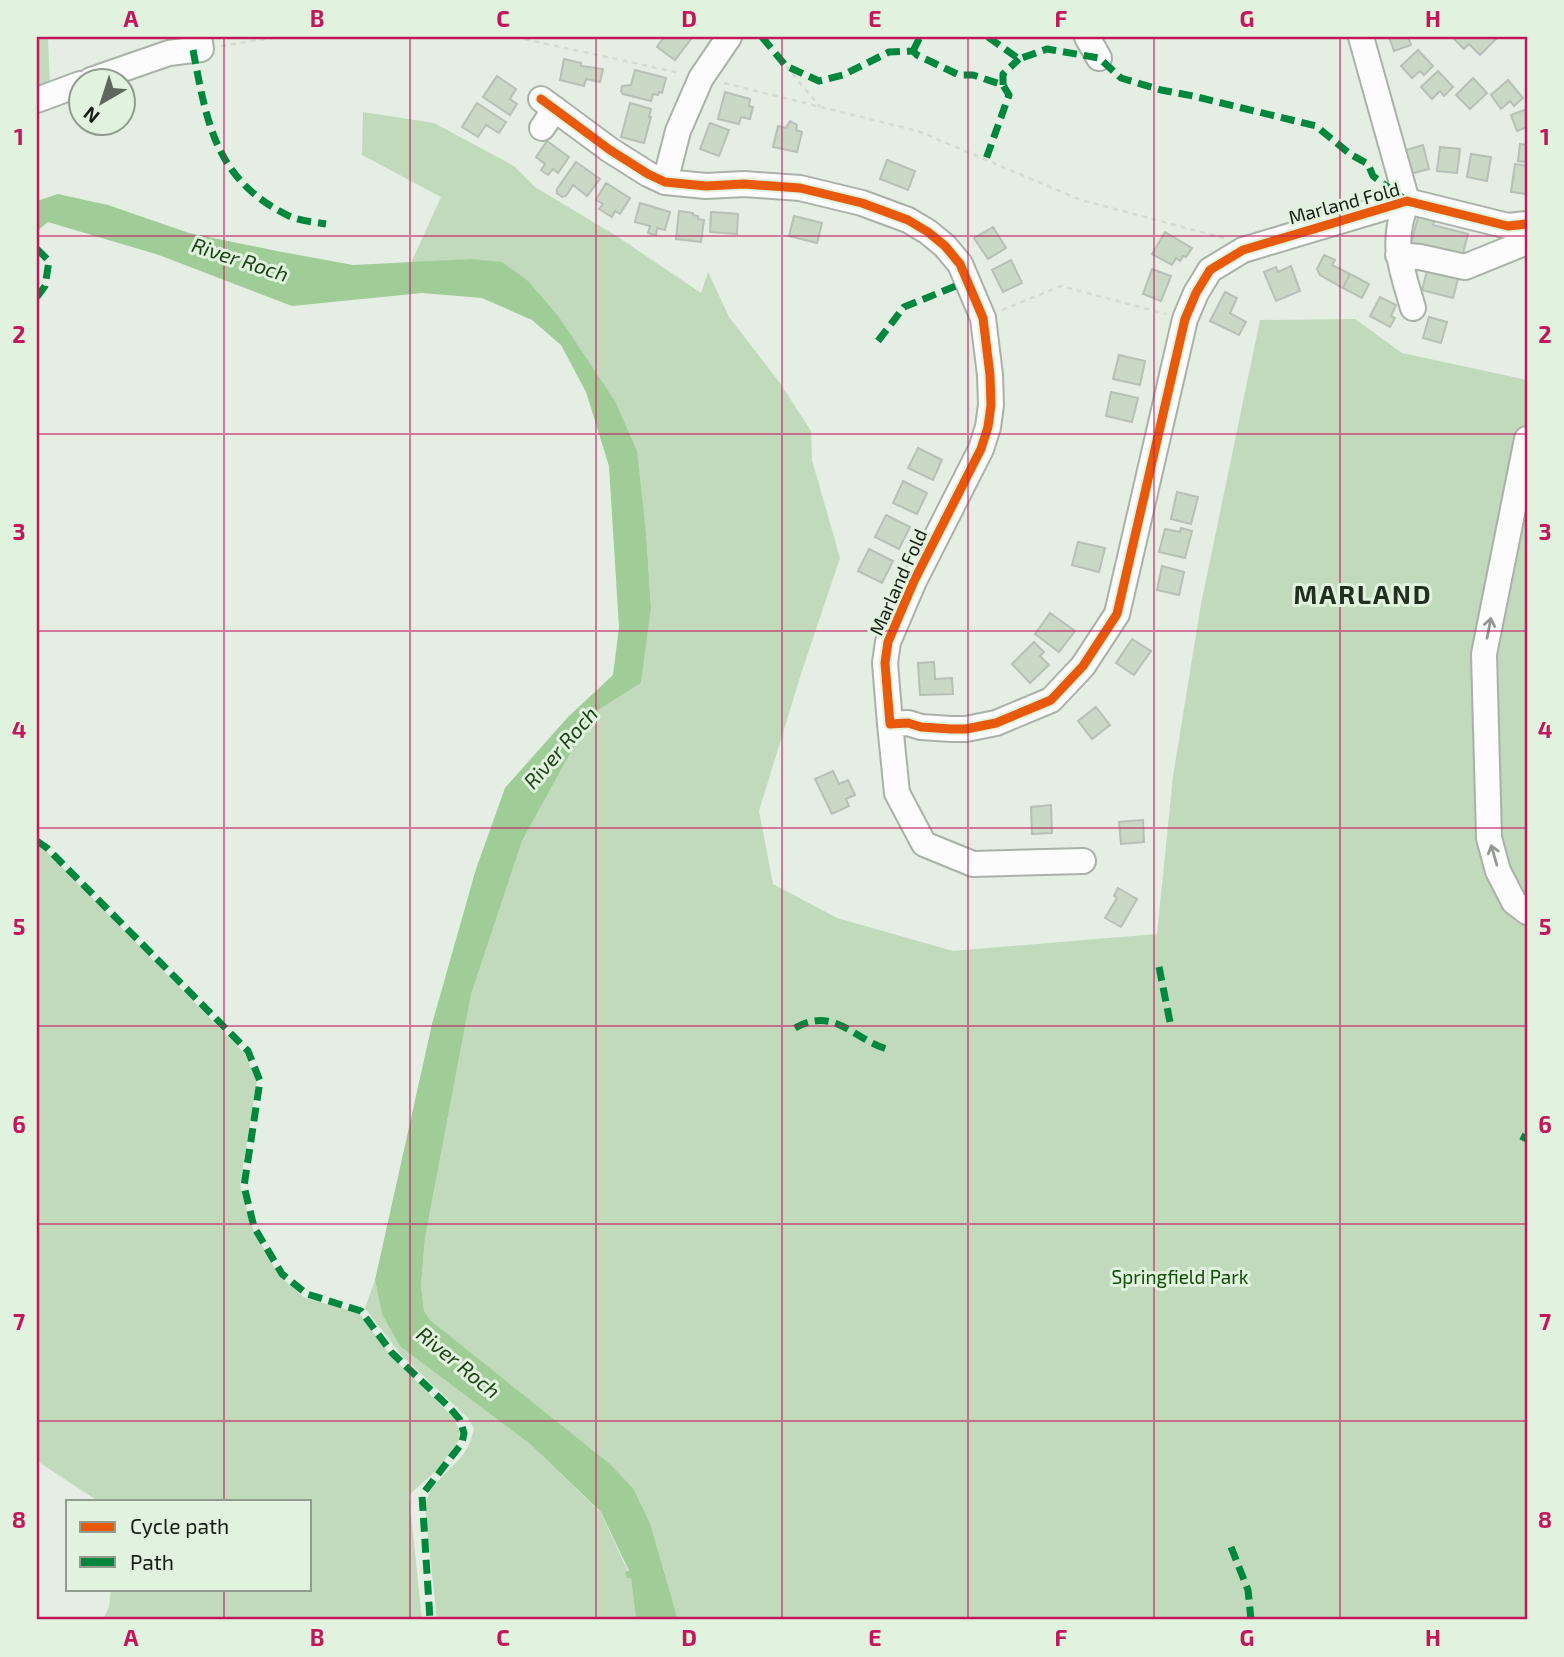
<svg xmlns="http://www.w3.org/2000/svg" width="1564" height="1657" font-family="'Exo 2',sans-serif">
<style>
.green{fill:#c1dabc}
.water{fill:#9fcc97}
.building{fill:#c9d9c6;stroke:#b7bfb6;stroke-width:2}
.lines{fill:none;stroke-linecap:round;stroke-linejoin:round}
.minor-casing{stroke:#a9b1a8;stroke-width:28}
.path{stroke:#d6d9d5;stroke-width:2.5;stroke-dasharray:5 5;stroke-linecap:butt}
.minor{stroke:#fbfcfb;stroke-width:24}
.quiet{stroke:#00873e;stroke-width:7;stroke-dasharray:14 7;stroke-linecap:butt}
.cycleway-casing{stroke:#e1f3de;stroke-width:13}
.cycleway{stroke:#e8590c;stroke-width:9}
.oneway{stroke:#949794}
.grid{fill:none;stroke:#c2185b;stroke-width:2;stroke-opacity:0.55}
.labels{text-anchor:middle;stroke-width:6;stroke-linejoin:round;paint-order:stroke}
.street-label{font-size:19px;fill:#161c15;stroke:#e1f3de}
.park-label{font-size:19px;fill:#104c01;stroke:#e1f3de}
.water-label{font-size:21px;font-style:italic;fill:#1b4313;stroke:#e1f3de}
.district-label{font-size:26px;font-weight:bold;letter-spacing:2px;fill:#212f1f;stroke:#e1f3de}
.neatline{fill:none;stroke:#c2185b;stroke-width:2.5}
.grid-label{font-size:23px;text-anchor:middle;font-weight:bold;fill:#c2185b}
</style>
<rect width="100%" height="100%" fill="#e4eee3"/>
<path class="green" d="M 37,38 L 48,39 L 50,88 L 37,93 Z
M 363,112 L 434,123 L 514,166 L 535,187 L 615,235 L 701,293 L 708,272 L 729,317 L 780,383 L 811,431 L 812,460 L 840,558 L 802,671 L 759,811 L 773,884 L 837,918 L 953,951 L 1157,934 L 1173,776 L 1201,604 L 1260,320 L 1355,319 L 1402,353 L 1527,380 L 1527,1620 L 678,1620 L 650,1523 L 633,1488 L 610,1464 L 430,1320 L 424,1311 L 421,1286 L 425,1238 L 471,995 L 522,841 L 572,750 L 600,709 L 641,683 L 651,607 L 646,532 L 641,495 L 559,317 L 471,259 L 411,263 L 441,197 L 362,155 Z
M 37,845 L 45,850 L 244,1053 L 257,1080 L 240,1185 L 252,1227 L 279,1276 L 305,1298 L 359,1313 L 391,1356 L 453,1417 L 460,1431 L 459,1440 L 438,1469 L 409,1495 L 422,1620 L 103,1620 L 109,1607 L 111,1589 L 310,1589 L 310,1501 L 98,1501 L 37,1461 Z
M 375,1280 L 382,1314 L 529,1443 L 601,1513 L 631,1578 L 636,1620 L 437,1620 L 425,1508 C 428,1482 453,1471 466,1450 C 470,1444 472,1436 474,1429 L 468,1418 L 402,1356 L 365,1308 Z"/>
<path class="water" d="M 58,194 L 108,205 L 189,233 L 277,251 L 353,265 L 471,259 L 502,262 L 528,281 L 559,317 L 615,401 L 637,451 L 646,532 L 651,608 L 641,683 L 600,709 L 572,750 L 522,841 L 471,995 L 425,1238 L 421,1286 L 424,1311 L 430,1320 L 610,1464 L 633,1488 L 650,1523 L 678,1620 L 636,1620 L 631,1578 L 627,1578 L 625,1572 L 629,1571 L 601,1512 L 529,1443 L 400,1346 L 382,1314 L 375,1280 L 432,1024 L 476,869 L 505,788 L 568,717 L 613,675 L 619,627 L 609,466 L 586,392 L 561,345 L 532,320 L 482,298 L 422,293 L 292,306 L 159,255 L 48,222 L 37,231 L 37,201 Z"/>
<path class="building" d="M 664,37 L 688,37 L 691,39 L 675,60 L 657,47 Z
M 1389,37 L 1408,37 L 1411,45 L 1394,51 Z
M 1457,37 L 1496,37 L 1497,38 L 1480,55 L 1469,44 L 1464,49 L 1454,39 Z
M 1418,50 L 1433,66 L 1424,75 L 1420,71 L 1412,78 L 1401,66 Z
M 564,59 L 581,63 L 581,66 L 603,69 L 600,82 L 586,79 L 584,86 L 560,80 Z
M 635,70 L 666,78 L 662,93 L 659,92 L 658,95 L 653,94 L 651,101 L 623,94 L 621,91 L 622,86 L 631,85 Z
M 1438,71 L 1453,87 L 1444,96 L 1440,91 L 1432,99 L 1421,87 Z
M 497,76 L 516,89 L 510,99 L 517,104 L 510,115 L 483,97 Z
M 1473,78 L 1487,93 L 1470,109 L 1456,95 Z
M 1508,80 L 1523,98 L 1514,106 L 1510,101 L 1501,109 L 1491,95 Z
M 725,92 L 750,99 L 749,106 L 753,107 L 750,119 L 741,117 L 739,124 L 718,119 Z
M 477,103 L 506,122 L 499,133 L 486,125 L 478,137 L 462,127 Z
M 630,103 L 651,109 L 649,117 L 651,117 L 644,143 L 621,137 Z
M 1527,109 L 1527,127 L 1517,131 L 1511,115 Z
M 790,121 L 797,125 L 796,130 L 802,132 L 797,152 L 773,147 L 778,126 L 786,128 Z
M 710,123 L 729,130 L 719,156 L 700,149 Z
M 547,141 L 569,157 L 558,173 L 553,169 L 548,175 L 541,170 L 545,164 L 536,157 Z
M 1520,144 L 1527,145 L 1527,162 L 1518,161 Z
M 1423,145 L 1429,169 L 1410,174 L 1403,151 Z
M 1440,147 L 1460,149 L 1457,173 L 1437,171 Z
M 1471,154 L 1491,157 L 1487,181 L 1467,177 Z
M 887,160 L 915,171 L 908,190 L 880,179 Z
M 576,162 L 600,179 L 587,196 L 573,185 L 566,196 L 562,197 L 557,193 L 557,189 Z
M 1515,164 L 1527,166 L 1527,194 L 1511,192 Z
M 606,183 L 630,198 L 620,214 L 615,211 L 612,217 L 599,209 L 603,204 L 596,200 Z
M 640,203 L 670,212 L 665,230 L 657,228 L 656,235 L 648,233 L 650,226 L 635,222 Z
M 679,211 L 693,213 L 693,215 L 698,216 L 698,219 L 704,220 L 701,242 L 676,239 Z
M 711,212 L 738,214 L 737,234 L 710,232 Z
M 1419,214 L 1435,219 L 1433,225 L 1468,234 L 1462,257 L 1411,243 Z
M 794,216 L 822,223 L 817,243 L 789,236 Z
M 993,227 L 1006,248 L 988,259 L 974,238 Z
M 1165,232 L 1192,248 L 1186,257 L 1183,256 L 1180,261 L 1176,258 L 1172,265 L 1152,254 Z
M 1324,255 L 1335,260 L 1332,265 L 1350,274 L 1343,288 L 1320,275 L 1317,269 Z
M 1011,260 L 1022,283 L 1003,292 L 992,270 Z
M 1291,266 L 1300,291 L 1276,301 L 1264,272 L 1276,267 L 1278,272 Z
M 1428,267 L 1459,275 L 1453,298 L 1422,290 Z
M 1152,269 L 1171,276 L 1161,301 L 1143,294 Z
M 1350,274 L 1369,284 L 1362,298 L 1343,288 Z
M 1225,292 L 1237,298 L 1230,313 L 1246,322 L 1239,335 L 1210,321 Z
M 1380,297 L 1396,305 L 1391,316 L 1395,318 L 1390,327 L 1370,316 Z
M 1429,317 L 1447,322 L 1441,343 L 1423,338 Z
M 1119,355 L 1145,361 L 1140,385 L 1113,379 Z
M 1111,392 L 1138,398 L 1132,422 L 1106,416 Z
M 918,448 L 942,460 L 933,480 L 908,468 Z
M 903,481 L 927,493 L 917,514 L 893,503 Z
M 1177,492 L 1198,497 L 1191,524 L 1171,519 Z
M 886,515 L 910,527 L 899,549 L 875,537 Z
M 1181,528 L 1192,531 L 1185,558 L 1159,552 L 1165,529 L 1180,532 Z
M 1078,542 L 1105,548 L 1099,572 L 1072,565 Z
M 869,549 L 893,561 L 882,583 L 858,571 Z
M 1162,566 L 1184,572 L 1179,595 L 1157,590 Z
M 1050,613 L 1075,631 L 1059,652 L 1035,634 Z
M 1132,639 L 1151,651 L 1134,675 L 1116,663 Z
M 1034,642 L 1044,652 L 1040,656 L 1049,665 L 1030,683 L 1012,664 Z
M 934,662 L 935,679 L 952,678 L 953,694 L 920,695 L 918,663 Z
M 1096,707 L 1110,725 L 1092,739 L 1078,721 Z
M 833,771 L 839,784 L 848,780 L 855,795 L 846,799 L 849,806 L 832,814 L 815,779 Z
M 1051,805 L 1052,833 L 1032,834 L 1031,807 Z
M 1143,820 L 1144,842 L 1121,844 L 1119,822 Z
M 1118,888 L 1137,899 L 1121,927 L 1105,918 L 1117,898 L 1114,896 Z"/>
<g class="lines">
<g class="minor-casing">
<path id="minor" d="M 1087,37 L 1099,58
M 1361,37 L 1407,201 C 1390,244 1401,266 1413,308
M 91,80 L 169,53 L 201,49 L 199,37
M 541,99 L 610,150 L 648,174 L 665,182 L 706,186 L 744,184 L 800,188 L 862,203 L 908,220 L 928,232 L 945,246 L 960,264 L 983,318 L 990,375 L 991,405 L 988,427 L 981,449 L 914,581 L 888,642 L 885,663 L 890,724 L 908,723 L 921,727 L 951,729 L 966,729 L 996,723 L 1051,700 L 1083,666 L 1117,614 L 1185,319 L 1196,293 L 1210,270 L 1243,250 L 1407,201 L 1508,226 L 1527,224
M 37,100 L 80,84
M 542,128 L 555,109
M 665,182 L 678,131 L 701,78 L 729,37
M 1398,255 L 1420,257 L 1465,267 L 1527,242
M 1527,439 L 1484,654 L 1489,838 L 1498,871 L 1514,902 L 1527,912
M 890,724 L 897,793 L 924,844 L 973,864 L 1083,861"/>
</g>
<path class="path" d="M 515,37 L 680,73
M 221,46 L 278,37
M 786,66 L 820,107
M 724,83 L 918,131 L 1081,200 L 1224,238
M 1002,310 L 1061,286 L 1166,314"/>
<use href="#minor" class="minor"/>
<path class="quiet" d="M 762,37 L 786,66 L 819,81 L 843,75 L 889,52 L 913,51 L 917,55 L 959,75 L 973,75 L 1003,85 L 1009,95 L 986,159
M 988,37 L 1019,59 L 1047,49 L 1099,58 L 1121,78 L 1161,90 L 1193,96 L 1316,126 L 1350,154 L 1368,164 L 1373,176 L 1407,201
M 193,50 C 207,123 215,180 289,216 C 300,221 314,222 326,224
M 913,51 L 920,37
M 1003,85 L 1003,74 L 1019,59
M 37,249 L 49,261 L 45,286 L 37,297
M 878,341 L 904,307 L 968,281
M 37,841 L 47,848 L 248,1051 L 260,1081 L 244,1186 L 254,1227 L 282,1274 L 307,1294 L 361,1311 L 392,1353 L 450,1408 L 460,1420 L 464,1433 L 462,1443 L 422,1495 L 430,1620
M 1159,967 L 1171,1027
M 795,1028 C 834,1006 853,1039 887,1049
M 1521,1136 L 1527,1139
M 1231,1547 L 1248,1590 L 1251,1620"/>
<g class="cycleway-casing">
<path id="cycleway" d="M 541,99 L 610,150 L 648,174 L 665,182 L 706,186 L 744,184 L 800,188 L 862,203 L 908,220 L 928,232 L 945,246 L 960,264 L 983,318 L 990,375 L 991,405 L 988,427 L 981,449 L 914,581 L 888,642 L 885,663 L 890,724 L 908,723 L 921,727 L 951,729 L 966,729 L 996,723 L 1051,700 L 1083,666 L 1117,614 L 1185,319 L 1196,293 L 1210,270 L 1243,250 L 1407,201 L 1508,226 L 1527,224"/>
</g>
<use href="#cycleway" class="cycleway"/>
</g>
<defs><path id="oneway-shaft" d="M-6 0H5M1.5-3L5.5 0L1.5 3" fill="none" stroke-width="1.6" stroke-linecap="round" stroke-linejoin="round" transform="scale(1.75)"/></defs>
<g class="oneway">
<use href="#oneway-shaft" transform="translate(1489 628) rotate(-79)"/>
<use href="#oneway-shaft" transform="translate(1494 855) rotate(-106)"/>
</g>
<path class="grid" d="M 224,37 L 224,1501M 410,37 L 410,1620M 596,37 L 596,1620M 782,37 L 782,1620M 968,37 L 968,1620M 1154,37 L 1154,1620M 1340,37 L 1340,1620M 37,236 L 1527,236M 37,434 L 1527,434M 37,631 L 1527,631M 37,828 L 1527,828M 37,1026 L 1527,1026M 37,1224 L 1527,1224M 37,1421 L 1527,1421M 224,1589 L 224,1620"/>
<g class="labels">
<g class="street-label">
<text transform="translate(1344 203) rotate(-15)" y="7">Marland Fold</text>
<text transform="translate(898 582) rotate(-66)" y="7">Marland Fold</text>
</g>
<g class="park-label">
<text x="1180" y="1284">Springfield Park</text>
</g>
<g class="water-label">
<text transform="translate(240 260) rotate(18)" y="7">River Roch</text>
<text transform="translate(561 748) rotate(-49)" y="7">River Roch</text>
<text transform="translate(458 1363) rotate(39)" y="7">River Roch</text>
</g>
<g class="district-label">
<text x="1363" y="604">MARLAND</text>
</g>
</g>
<rect width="1564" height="1657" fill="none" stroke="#e1f3de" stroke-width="77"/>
<rect x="66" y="1500" width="245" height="91" fill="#e1f3de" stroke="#909d8e" stroke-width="2"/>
<rect x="80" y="1522" width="35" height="10" fill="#e8590c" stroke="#909d8e" stroke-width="2"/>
<text x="130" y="1534" font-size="21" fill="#161c15">Cycle path</text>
<rect x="80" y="1557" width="35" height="10" fill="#00873e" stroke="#909d8e" stroke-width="2"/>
<text x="130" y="1570" font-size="21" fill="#161c15">Path</text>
<g transform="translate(102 102) rotate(219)"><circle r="33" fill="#e1f3de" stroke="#909d8e" stroke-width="2"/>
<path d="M0-5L12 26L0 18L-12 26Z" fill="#5e665d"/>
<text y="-10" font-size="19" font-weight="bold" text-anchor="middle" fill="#161c15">N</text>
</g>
<rect x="38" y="38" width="1488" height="1580" class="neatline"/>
<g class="grid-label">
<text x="131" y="27">A</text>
<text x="317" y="27">B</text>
<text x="503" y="27">C</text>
<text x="689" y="27">D</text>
<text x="875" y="27">E</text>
<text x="1061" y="27">F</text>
<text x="1247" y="27">G</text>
<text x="1433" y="27">H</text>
<text x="19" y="145">1</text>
<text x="1545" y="145">1</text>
<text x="19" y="343">2</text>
<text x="1545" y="343">2</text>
<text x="19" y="540">3</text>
<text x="1545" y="540">3</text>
<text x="19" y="738">4</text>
<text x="1545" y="738">4</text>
<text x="19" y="935">5</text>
<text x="1545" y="935">5</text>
<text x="19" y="1133">6</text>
<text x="1545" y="1133">6</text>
<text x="19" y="1330">7</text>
<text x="1545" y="1330">7</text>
<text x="19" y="1528">8</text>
<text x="1545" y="1528">8</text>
<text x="131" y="1646">A</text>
<text x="317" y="1646">B</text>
<text x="503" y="1646">C</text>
<text x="689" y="1646">D</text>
<text x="875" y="1646">E</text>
<text x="1061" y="1646">F</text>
<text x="1247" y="1646">G</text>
<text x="1433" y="1646">H</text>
</g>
</svg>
